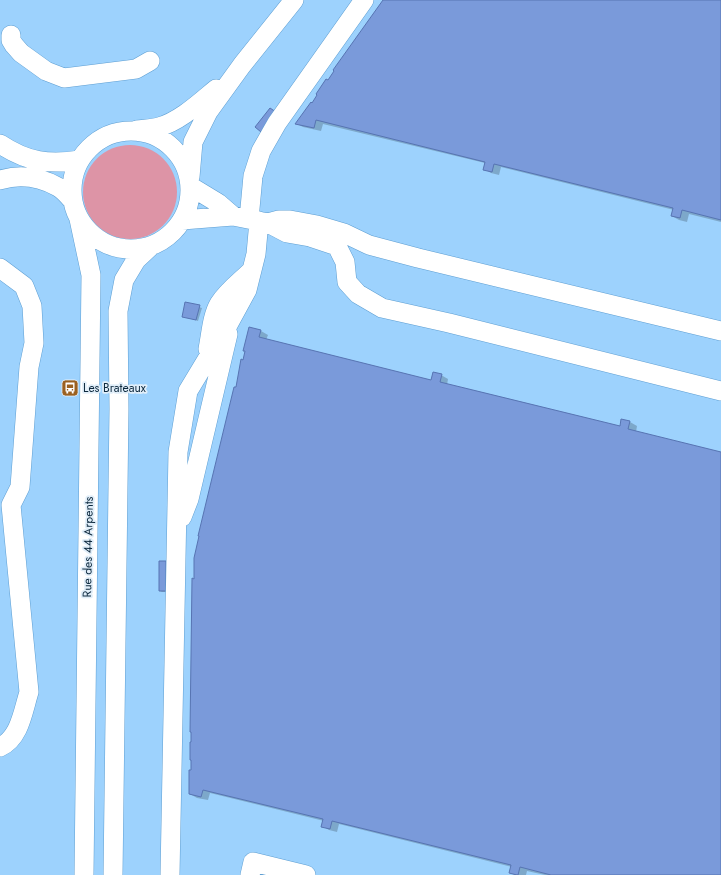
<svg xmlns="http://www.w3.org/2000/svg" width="721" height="875" font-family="Jost,sans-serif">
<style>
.green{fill:#dd94a6}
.shadow{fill:#0003}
.building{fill:#7a9ada;stroke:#5774b2}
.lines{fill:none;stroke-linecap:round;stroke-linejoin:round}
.minor-casing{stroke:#5d9ed2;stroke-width:20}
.minor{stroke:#fff;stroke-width:19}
.labels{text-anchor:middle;stroke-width:3.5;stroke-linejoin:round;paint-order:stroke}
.poi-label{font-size:12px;fill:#0d293e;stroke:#e1eef9;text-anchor:start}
.street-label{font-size:12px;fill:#0d293e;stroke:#e1eef9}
</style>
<rect width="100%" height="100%" fill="#9dd2fd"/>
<path class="green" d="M83 192a47 47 0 1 1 94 0a47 47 0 1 1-94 0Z"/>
<path class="shadow" d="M 385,0 L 721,0 L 721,222 L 689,214 L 687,222 L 679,220 L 672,216 L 674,210 L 501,167 L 499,175 L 491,173 L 484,169 L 485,163 L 323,124 L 321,131 L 303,127 L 297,124 L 312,104 Z
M 186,303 L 202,308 L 198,321 L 185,317 Z
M 261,331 L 268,335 L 266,340 L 432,381 L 441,375 L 448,379 L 447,385 L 620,428 L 622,420 L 630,422 L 637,426 L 636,432 L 721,453 L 721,875 L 545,875 L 527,871 L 526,875 L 515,875 L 511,873 L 512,867 L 339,824 L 337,832 L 329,830 L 322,826 L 324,821 L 210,793 L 208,800 L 197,798 L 190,794 L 192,771 L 192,761 L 191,760 L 192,743 L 195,580 L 236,388 L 244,361 Z
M 166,562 L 168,563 L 168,592 L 162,592 L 160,591 Z"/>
<path class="building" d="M 383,0 L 721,0 L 721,220 L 682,210 L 680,218 L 671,216 L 673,208 L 494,164 L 492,172 L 483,170 L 485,162 L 316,120 L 314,128 L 295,124 L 311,102 L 312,103 L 317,95 L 316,94 L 326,79 L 328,80 L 334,71 L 333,70 Z
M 270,108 L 276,112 L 261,132 L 255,127 Z
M 185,302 L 200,305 L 196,320 L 182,317 Z
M 249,327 L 261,330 L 259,337 L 431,380 L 433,372 L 442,374 L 440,382 L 620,426 L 621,419 L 630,421 L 628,429 L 721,452 L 721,875 L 551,875 L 520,867 L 518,875 L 517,875 L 509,873 L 511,865 L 332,821 L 330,829 L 321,827 L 323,819 L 203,790 L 201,797 L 189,794 L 189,770 L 191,770 L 191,760 L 190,760 L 190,742 L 191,742 L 191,732 L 190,732 L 192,578 L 194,579 L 194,558 L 199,536 L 198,536 L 234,387 L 236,387 L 241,359 L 243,360 L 245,351 L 243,351 Z
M 159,561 L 166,561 L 166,591 L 159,591 Z"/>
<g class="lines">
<g class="minor-casing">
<path id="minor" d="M 11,35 L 11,40 L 14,45 L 21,53 L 46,71 L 64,78 L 136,69 L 150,61
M 137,130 C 144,129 152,129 159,127 C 180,121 199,103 216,89
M72 190a59 59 0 1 1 118 0a59 59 0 1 1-118 0Z
M 0,144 C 27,162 49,165 80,160
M 190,177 L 193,142 L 208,112 L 242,65 L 294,0
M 0,180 C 20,174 40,177 58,187 C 64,190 68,196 72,200
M 190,186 L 218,203 L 233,216
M 79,219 L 91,275 L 84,875
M 249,219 L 253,176 L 261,151 L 277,123 L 364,0
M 182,220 L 233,216 L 268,223 L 279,220 L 290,220 L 317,225 L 344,233 L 369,245 L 418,258 L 721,331
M 268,223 L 287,233 L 310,237 L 337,246 L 345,262 L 347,282 L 358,294 L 382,308 L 449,323 L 721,391
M 0,268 L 24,286 L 32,306 L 34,343 L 29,367 L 20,487 L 11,505 L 29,692 C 23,711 20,738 0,747
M 208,349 C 211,334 212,316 219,304 C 227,291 241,281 252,270
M 182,517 L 189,499 L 228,334
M 113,875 L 119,409 L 118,311 L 124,280 L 136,260 L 151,246
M 170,875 L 178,452 L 188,391 L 229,323 L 247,290 L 256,254 L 259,221
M 250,875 L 253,862 L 306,875"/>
</g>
<use href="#minor" class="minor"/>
</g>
<defs>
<g id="bus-square" transform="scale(0.9)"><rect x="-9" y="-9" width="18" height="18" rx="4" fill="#9b6020" stroke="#e1eef9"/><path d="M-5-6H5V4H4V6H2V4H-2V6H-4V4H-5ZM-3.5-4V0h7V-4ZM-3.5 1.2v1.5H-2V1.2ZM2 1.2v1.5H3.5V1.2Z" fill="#fff"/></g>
</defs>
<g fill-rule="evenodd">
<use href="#bus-square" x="70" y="388"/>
</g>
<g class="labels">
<g class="poi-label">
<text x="83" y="392">Les Brateaux</text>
</g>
<g class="street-label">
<text transform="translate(88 547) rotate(-89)" y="4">Rue des 44 Arpents</text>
</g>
</g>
</svg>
